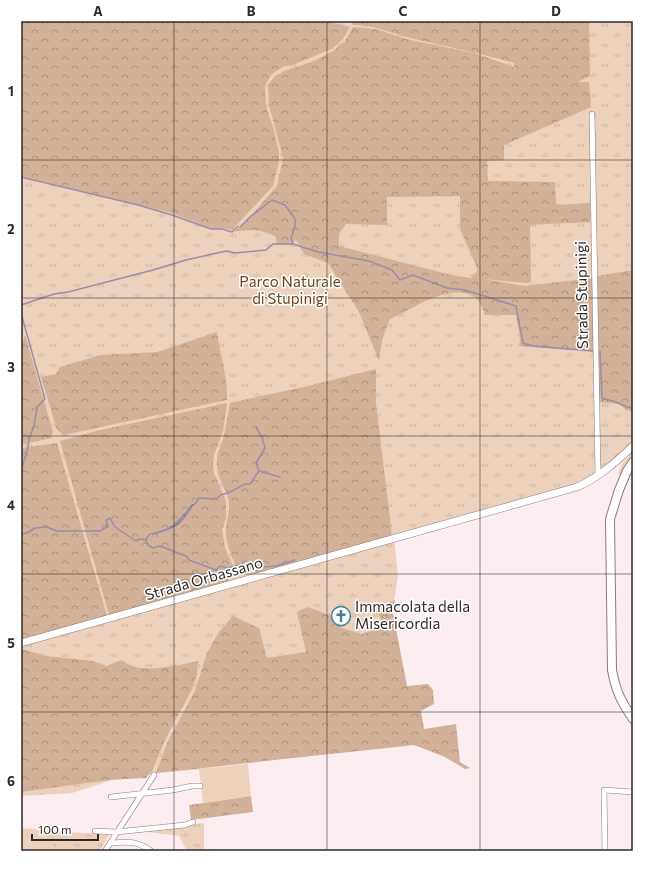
<svg xmlns="http://www.w3.org/2000/svg" width="654" height="872" font-family="Commissioner,sans-serif">
<style>
.grass{fill:url(#grass-tufts)}
.forest{fill:url(#forest-crowns);fill-rule:evenodd}
.garden{fill:#ecd2bd}
.water{fill:url(#water-waves)}
.lines{fill:none;stroke-linecap:round;stroke-linejoin:round}
.stream{stroke:#9b8bac;stroke-width:1.5}
.street-casing{stroke:#8f7a7e;stroke-width:6}
.secondary-casing{stroke:#8f7a7e;stroke-width:8}
.primary-casing{stroke:#8f7a7e;stroke-width:10}
.street{stroke:#fff;stroke-width:5}
.secondary{stroke:#fff;stroke-width:7}
.primary{stroke:#fff;stroke-width:8}
.grid{fill:none;stroke:#31282a;stroke-width:1;stroke-opacity:0.55}
.labels{text-anchor:middle;stroke-width:3;stroke-linejoin:round;paint-order:stroke}
.park-label{font-size:15px;fill:#6e4219;stroke:#fff}
.street-label{font-size:15px;fill:#31282a;stroke:#fff}
.poi-label{font-size:15px;fill:#31282a;stroke:#fff;text-anchor:start}
.neatline{fill:none;stroke:#31282a;stroke-width:1.5}
.grid-label{font-size:13px;text-anchor:middle;font-weight:bold;fill:#31282a}
</style>
<defs>
<pattern id="grass-tufts" width="24" height="20" patternUnits="userSpaceOnUse"><rect width="24" height="20" fill="#ecd2bd"/><path d="M3 7l-1-3M5 7V3M7 7l1-3M15 17l-1-3M17 17v-4M19 17l1-3" fill="none" stroke="#cbb4a3"/></pattern>
<pattern id="forest-crowns" width="20" height="18" patternUnits="userSpaceOnUse"><rect width="20" height="18" fill="#d1b197"/><path d="M2 6a3 3 0 1 1 6 0M12 15a3 3 0 1 1 6 0" fill="none" stroke="#aa907b"/></pattern>
<pattern id="water-waves" width="16" height="10" patternUnits="userSpaceOnUse"><rect width="16" height="10" fill="#9b8bac"/><path d="M0 5q4-4 8 0t8 0" fill="none" stroke="#7f728c"/></pattern>
</defs>
<rect width="100%" height="100%" fill="#fcedf0"/>
<path class="grass" d="M 21,21 L 633,21 L 633,457 L 620,475 L 618,473 L 623,462 L 632,453 L 586,483 L 394,538 L 398,577 L 392,612 L 405,692 L 406,746 L 247,762 L 200,769 L 121,777 L 72,793 L 21,796 Z
M 204,823 L 204,851 L 218,851 L 187,851 L 179,836 L 141,831 Z
M 55,831 L 109,835 L 100,851 L 52,851 Z"/>
<path class="forest" d="M 21,21 L 325,21 L 350,27 L 343,39 L 332,49 L 295,64 L 283,67 L 272,74 L 265,85 L 266,107 L 273,127 L 279,153 L 279,162 L 273,186 L 232,230 L 222,228 L 210,228 L 172,213 L 21,176 Z
M 350,21 L 589,21 L 590,76 L 578,82 L 589,82 L 591,107 L 504,145 L 504,160 L 487,161 L 488,181 L 555,182 L 556,205 L 590,203 L 590,222 L 530,225 L 531,282 L 526,283 L 483,279 L 525,286 L 593,278 L 595,352 L 519,346 L 520,338 L 516,315 L 485,315 C 483,310 481,304 477,299 C 459,283 425,301 408,310 C 402,314 395,316 389,320 L 382,341 L 379,361 L 359,312 L 328,263 L 304,254 L 296,240 L 292,244 L 277,244 L 275,236 C 259,229 251,229 234,232 L 248,219 L 277,186 L 283,158 L 269,105 L 268,85 L 275,76 L 284,71 L 314,61 L 333,51 L 345,41 L 353,27 L 376,29 L 406,39 L 474,53 L 514,67 L 514,63 C 479,53 445,46 410,38 C 391,33 373,25 353,25 ZM 460,196 L 460,229 L 478,270 L 471,278 L 451,275 L 339,246 L 339,234 L 346,224 L 387,225 L 387,197 Z
M 633,270 L 633,412 L 626,410 L 619,404 L 599,402 L 597,276 Z
M 217,332 C 220,355 228,377 227,400 L 64,435 L 57,430 L 41,377 L 56,374 L 60,367 L 100,355 L 157,352 Z
M 25,335 L 53,432 L 51,438 L 21,445 L 21,346 Z
M 376,369 L 376,403 L 392,536 L 257,574 L 247,565 L 236,567 C 231,554 225,542 226,528 C 227,518 231,508 228,498 C 224,485 215,474 217,460 C 217,453 221,446 223,439 C 226,427 228,415 230,403 L 308,386 Z
M 227,403 L 223,431 L 214,455 L 213,464 L 214,473 L 226,501 L 226,518 L 222,529 L 225,548 L 234,568 L 228,572 L 228,582 L 109,615 L 60,441 L 96,431 Z
M 57,443 L 107,616 L 21,640 L 21,448 Z
M 395,600 L 393,613 L 407,686 L 428,684 L 433,690 L 434,704 L 421,711 L 424,729 L 456,724 L 460,762 L 470,768 L 465,769 L 445,757 L 414,745 L 156,773 L 168,741 L 195,691 L 207,653 L 219,632 L 233,616 L 259,628 L 267,658 L 306,652 L 297,612 L 307,607 L 332,616 L 342,628 L 362,634 L 384,626 L 376,608 Z
M 21,649 L 47,656 L 93,661 L 106,666 L 122,660 C 124,661 127,664 130,665 C 145,673 181,665 198,661 L 197,675 L 192,689 L 165,740 L 152,771 L 146,778 L 109,780 L 21,792 Z
M 251,796 L 253,812 L 191,820 L 189,805 Z"/>
<path class="garden" d="M 248,764 L 251,796 L 203,803 L 199,769 Z
M 21,828 L 55,831 L 52,851 L 21,851 Z"/>
<path class="water" d="M 192,504 L 195,504 C 187,514 182,526 168,530 C 162,532 157,535 150,534 C 156,531 160,531 165,529 C 176,525 185,512 192,504 Z"/>
<g class="lines">
<path class="stream" d="M 21,177 L 138,205 L 172,215 L 211,229 L 222,229 L 232,232 L 238,226
M 240,227 L 251,216 L 272,200 L 285,205 L 295,219 L 295,227 L 291,238 L 293,244
M 21,305 L 54,294 L 68,292 L 153,270 L 186,260 L 226,251 L 235,253 L 266,250 L 273,244 L 293,244 L 318,252 L 369,261 L 392,270 L 400,280 L 413,275 L 447,288 L 465,290 L 516,306 L 523,343 L 533,346 L 594,351
M 21,313 L 45,399 L 37,407 L 34,426 L 29,439 L 28,447 L 21,471
M 600,351 L 602,398 L 616,402 L 627,407 L 633,408
M 256,428 L 262,437 L 265,448 L 256,463 L 259,471
M 21,479 L 22,486 L 21,488
M 195,504 L 199,498 L 216,499 L 221,495 L 230,492 L 245,484 L 250,484 L 259,471 L 280,477
M 21,534 L 27,533 L 35,528 L 47,527 L 57,531 L 100,531 L 108,526 L 106,520 L 110,518 L 115,527 L 136,541 L 140,539 L 146,540 L 148,545 L 153,548 L 160,546 L 186,556 L 189,560 L 216,570 L 220,566 L 228,568 L 243,564 L 249,568 L 276,566 L 295,560
M 146,539 L 150,534"/>
<g class="street-casing">
<path id="street" d="M 592,114 L 598,476
M 111,797 L 173,790 L 192,786 L 200,786
M 95,831 L 116,832 L 185,825 L 193,822
M 110,843 C 127,842 136,840 151,851
M 105,851 L 154,775
M 605,851 L 604,790 L 633,792"/>
</g>
<g class="secondary-casing">
<path id="secondary" d="M 21,643 L 577,487 C 598,478 616,462 633,446"/>
</g>
<g class="primary-casing">
<path id="primary" d="M 633,462 L 627,471 L 619,490 L 610,519 L 612,670 C 616,692 621,701 633,719"/>
</g>
<use href="#street" class="street"/>
<use href="#secondary" class="secondary"/>
<use href="#primary" class="primary"/>
</g>
<path class="grid" d="M 174,21 L 174,851M 327,21 L 327,851M 480,21 L 480,851M 21,160 L 633,160M 21,298 L 633,298M 21,436 L 633,436M 21,574 L 633,574M 21,712 L 633,712"/>
<defs>
<g id="church-ring" transform="scale(1)"><circle r="9.5" fill="#fff" stroke="#408094" stroke-width="1.5"/><path d="M-1.2-6h2.4v3.5h3.3v2.4h-3.3V6h-2.4V-.1h-3.3v-2.4h3.3Z" fill="#408094"/></g>
</defs>
<g fill-rule="evenodd">
<use href="#church-ring" x="341" y="616"/>
</g>
<g class="labels">
<g class="park-label">
<text x="290" y="287">Parco Naturale<tspan x="290" dy="17">di Stupinigi</tspan></text>
</g>
<g class="street-label">
<text transform="translate(582 295) rotate(-91)" y="5">Strada Stupinigi</text>
<text transform="translate(204 579) rotate(-16)" y="5">Strada Orbassano</text>
</g>
<g class="poi-label">
<text x="355" y="612">Immacolata della<tspan x="355" dy="17">Misericordia</tspan></text>
</g>
</g>
<rect width="654" height="872" fill="none" stroke="#ffffff" stroke-width="44"/>
<path d="M32 834v6h66v-6" fill="none" stroke="#31282a" stroke-width="2"/>
<text x="38" y="834" font-size="12" fill="#31282a" stroke="#ffffff" stroke-width="3" paint-order="stroke">100 m</text>
<rect x="22" y="22" width="610" height="828" class="neatline"/>
<g class="grid-label">
<text x="98" y="16">A</text>
<text x="251" y="16">B</text>
<text x="403" y="16">C</text>
<text x="556" y="16">D</text>
<text x="11" y="96">1</text>
<text x="11" y="234">2</text>
<text x="11" y="372">3</text>
<text x="11" y="510">4</text>
<text x="11" y="648">5</text>
<text x="11" y="786">6</text>
</g>
</svg>
